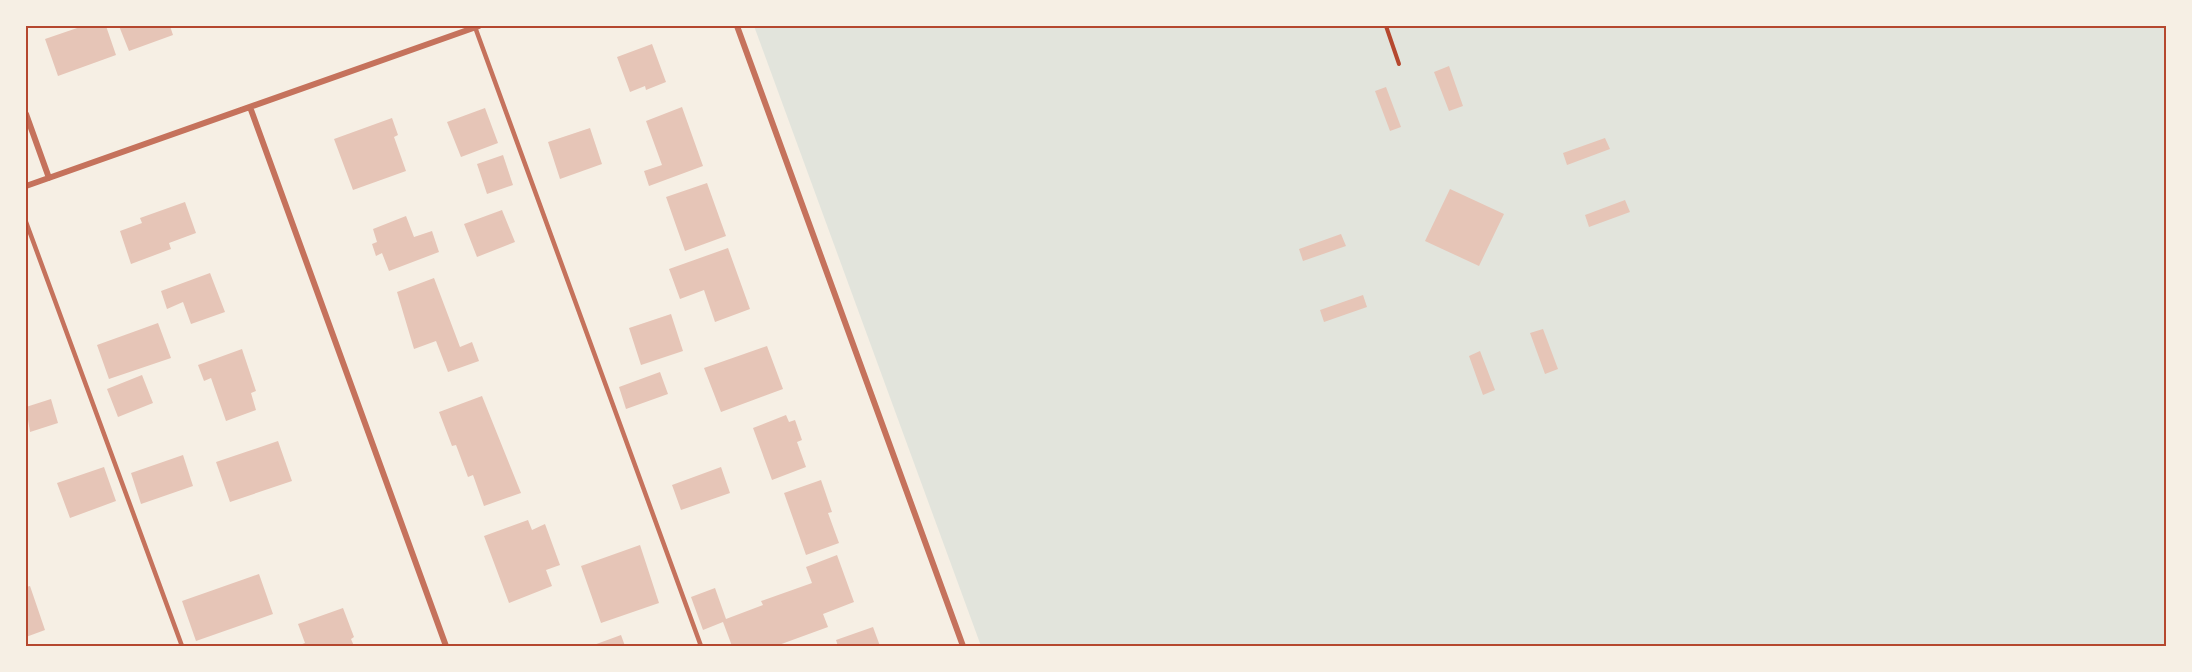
<svg xmlns="http://www.w3.org/2000/svg" width="2192" height="672" font-family="'Work Sans',sans-serif">
<style>
.green{fill:#e2e4dc}
.building{fill:#e6c5b7}
.lines{fill:none;stroke-linecap:round;stroke-linejoin:round}
.path{stroke:#b5482f;stroke-width:4}
.service{stroke:#c5725c;stroke-width:4.5}
.minor{stroke:#c5725c;stroke-width:6}
.neatline{fill:none;stroke:#b5482f;stroke-width:2}
</style>
<rect width="100%" height="100%" fill="#f6efe4"/>
<path class="green" d="M 754,26 L 2166,26 L 2166,646 L 981,646 Z"/>
<path class="building" d="M 83,26 L 106,26 L 116,55 L 58,76 L 45,39 Z
M 119,26 L 170,26 L 173,35 L 129,51 Z
M 652,44 L 666,82 L 646,90 L 645,86 L 630,92 L 617,57 Z
M 1449,66 L 1463,106 L 1449,111 L 1434,72 Z
M 1386,87 L 1401,127 L 1390,131 L 1375,91 Z
M 682,107 L 703,166 L 649,186 L 644,171 L 662,165 L 646,121 Z
M 485,108 L 498,143 L 461,157 L 447,122 Z
M 392,118 L 398,135 L 394,137 L 406,171 L 353,190 L 334,139 Z
M 590,128 L 602,164 L 560,179 L 548,142 Z
M 1605,138 L 1610,149 L 1567,165 L 1563,153 Z
M 503,155 L 513,185 L 487,194 L 477,164 Z
M 707,183 L 726,236 L 685,251 L 666,197 Z
M 1450,189 L 1504,214 L 1479,266 L 1425,241 Z
M 1625,200 L 1630,212 L 1589,227 L 1585,215 Z
M 185,202 L 196,233 L 169,243 L 171,249 L 131,264 L 120,231 L 142,223 L 140,218 Z
M 502,210 L 515,242 L 477,257 L 464,224 Z
M 406,216 L 414,237 L 432,231 L 439,252 L 389,271 L 382,253 L 376,256 L 372,244 L 377,242 L 373,229 Z
M 1341,234 L 1346,246 L 1303,261 L 1299,249 Z
M 728,248 L 750,309 L 715,322 L 704,290 L 680,299 L 669,269 Z
M 210,273 L 225,312 L 191,324 L 183,302 L 167,309 L 161,291 Z
M 434,278 L 460,347 L 472,342 L 479,361 L 448,372 L 436,341 L 414,349 L 397,292 Z
M 1363,295 L 1367,307 L 1324,322 L 1320,310 Z
M 671,314 L 683,351 L 641,365 L 629,328 Z
M 158,323 L 171,358 L 109,379 L 97,345 Z
M 1543,329 L 1558,369 L 1545,374 L 1530,333 Z
M 767,346 L 783,389 L 721,412 L 704,368 Z
M 242,349 L 256,391 L 251,393 L 256,410 L 226,421 L 211,378 L 204,381 L 198,365 Z
M 1480,351 L 1495,390 L 1483,395 L 1469,356 Z
M 660,372 L 668,394 L 626,409 L 619,387 Z
M 142,375 L 153,403 L 118,417 L 107,389 Z
M 482,396 L 521,493 L 484,506 L 473,475 L 468,477 L 456,445 L 452,446 L 439,412 Z
M 51,399 L 58,423 L 30,432 L 26,407 Z
M 786,415 L 789,422 L 795,420 L 802,440 L 797,442 L 806,467 L 772,480 L 753,428 Z
M 278,441 L 292,481 L 230,502 L 216,462 Z
M 183,455 L 193,486 L 141,504 L 131,473 Z
M 104,467 L 116,501 L 70,518 L 57,483 Z
M 721,467 L 730,493 L 681,510 L 672,485 Z
M 821,480 L 832,512 L 828,513 L 839,543 L 806,555 L 784,493 Z
M 528,520 L 532,530 L 545,524 L 560,565 L 546,570 L 552,586 L 509,603 L 484,536 Z
M 640,545 L 659,603 L 601,623 L 581,566 Z
M 837,555 L 854,602 L 823,614 L 828,627 L 776,646 L 732,646 L 723,622 L 703,630 L 691,597 L 715,588 L 726,619 L 763,605 L 761,601 L 812,583 L 806,567 Z
M 259,574 L 273,614 L 196,641 L 182,601 Z
M 30,586 L 45,630 L 26,637 L 26,587 Z
M 343,608 L 354,637 L 351,639 L 354,646 L 297,646 L 305,643 L 298,624 Z
M 873,627 L 880,646 L 838,646 L 836,640 Z
M 621,635 L 625,646 L 591,646 Z"/>
<g class="lines">
<path class="path" d="M 1386,26 L 1399,64"/>
<path class="service" d="M 475,27 L 701,646
M 26,222 L 182,646"/>
<path class="minor" d="M 737,26 L 963,646
M 250,107 L 446,646
M 26,114 L 49,178
M 26,186 L 479,26"/>
</g>
<rect width="2192" height="672" fill="none" stroke="#f6efe4" stroke-width="54"/>
<rect x="27" y="27" width="2138" height="618" class="neatline"/>
</svg>
